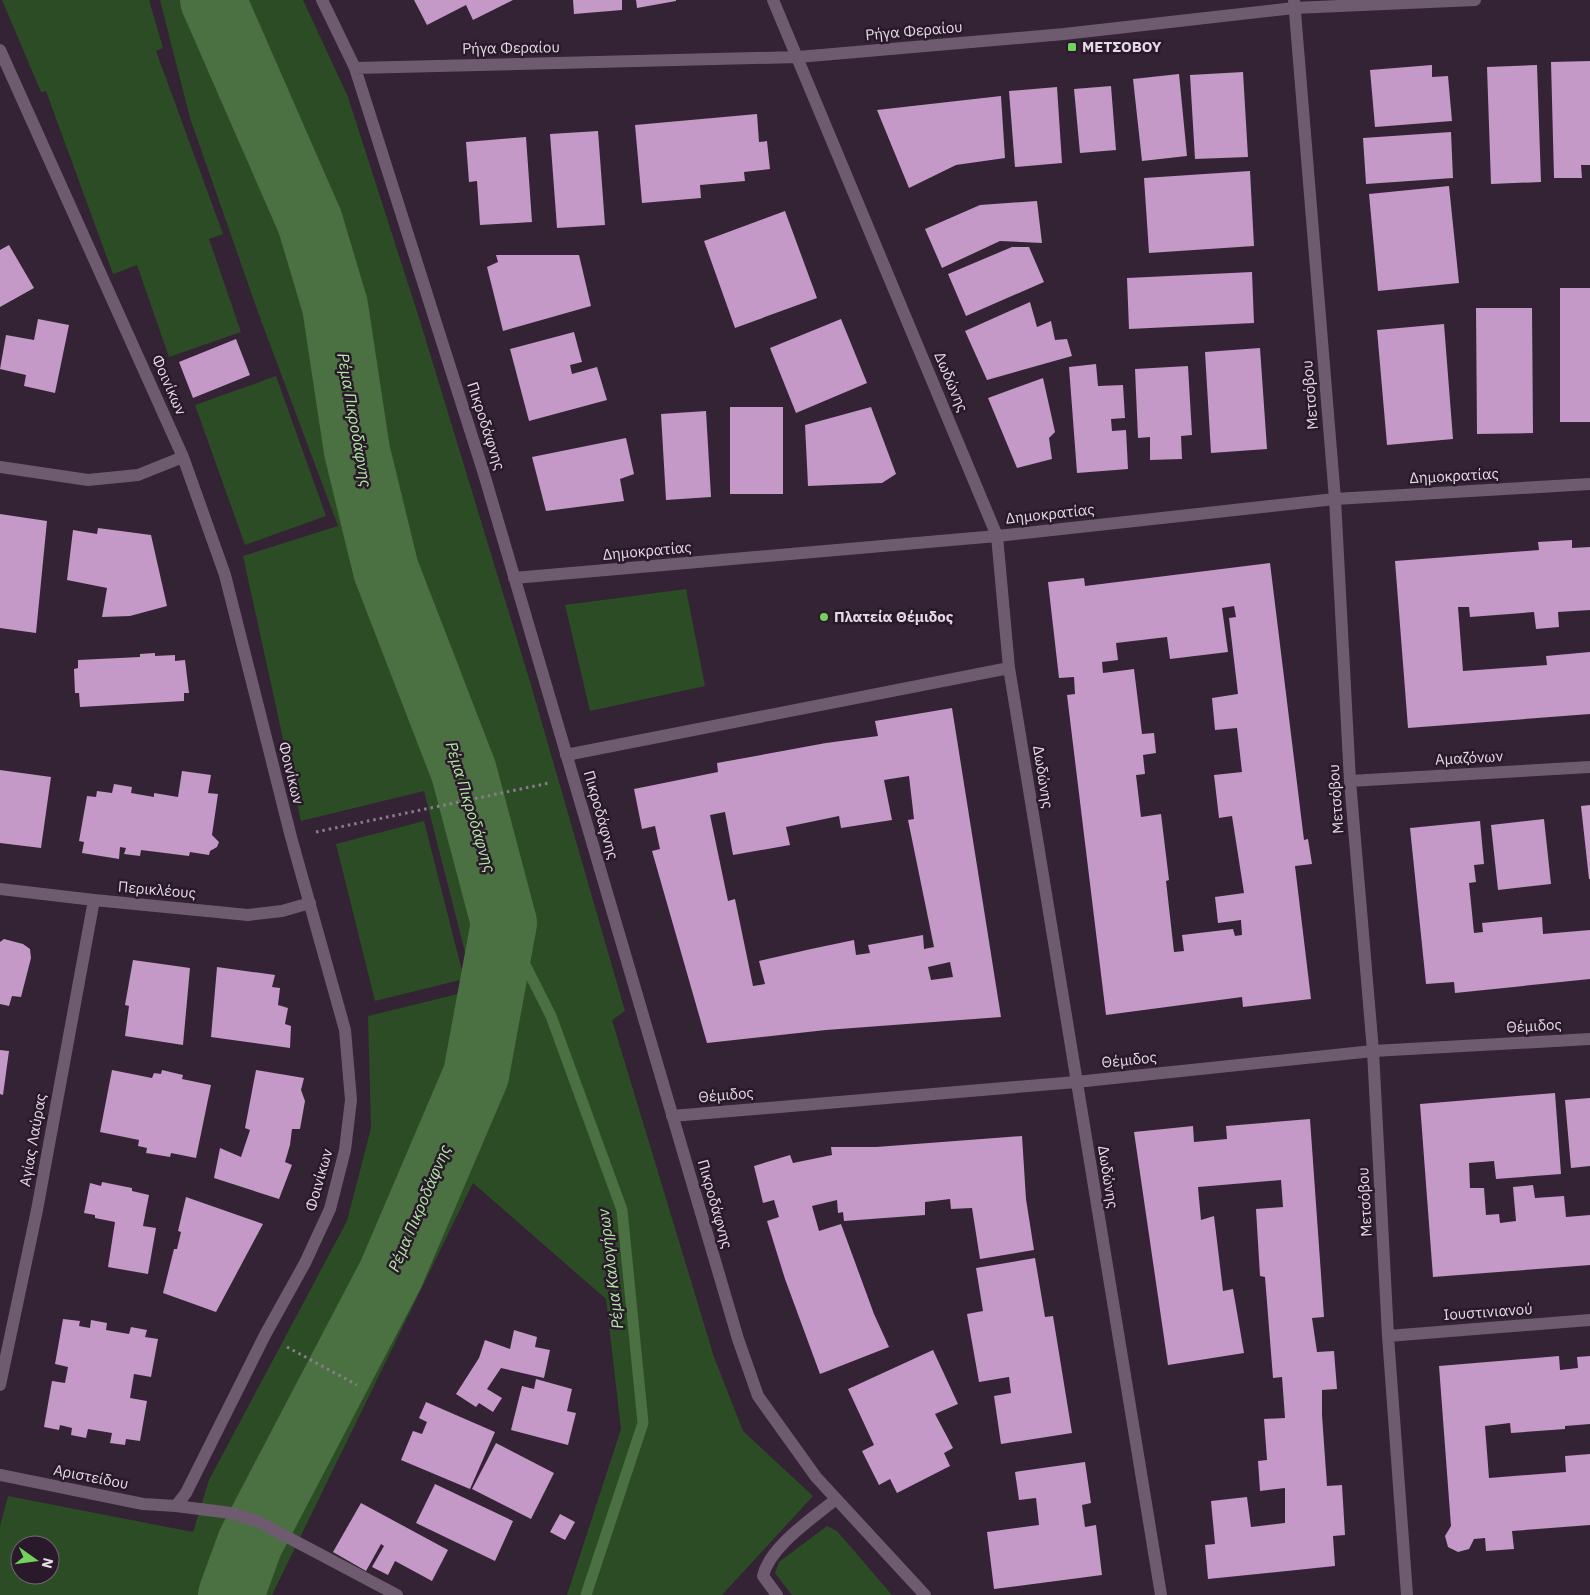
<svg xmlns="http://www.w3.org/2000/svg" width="1590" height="1595" font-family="'IBM Plex Sans',sans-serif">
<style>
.green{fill:#2c4c25;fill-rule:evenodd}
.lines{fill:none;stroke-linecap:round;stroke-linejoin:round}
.stream{stroke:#4b7142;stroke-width:11}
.river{stroke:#4b7142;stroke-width:66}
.building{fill:#c498c7;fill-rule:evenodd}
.path{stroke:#8a7d8b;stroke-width:3;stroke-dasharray:2.5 4;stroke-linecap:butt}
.minor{stroke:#6e5b6f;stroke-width:12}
.poi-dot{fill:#73d25d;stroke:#29192a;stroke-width:2}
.labels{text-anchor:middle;stroke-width:5;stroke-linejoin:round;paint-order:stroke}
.street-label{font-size:15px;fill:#e4d9e4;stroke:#29192a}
.poi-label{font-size:15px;font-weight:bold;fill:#e4d9e4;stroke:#29192a;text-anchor:start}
.water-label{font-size:16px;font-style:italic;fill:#b0eba3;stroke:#29192a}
</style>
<rect width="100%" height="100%" fill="#332334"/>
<path class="green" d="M 2,0 L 149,0 L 163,48 L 156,51 L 223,234 L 209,239 L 241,332 L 169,357 L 137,265 L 113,274 L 46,91 L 41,92 Z
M 160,0 L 303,0 L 348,97 L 420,321 L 531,685 L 625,1011 L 612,1020 L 714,1357 L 743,1431 L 813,1496 L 722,1595 L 567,1595 L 621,1429 L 606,1299 L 473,1183 L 272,1595 L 0,1595 L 0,1526 L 8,1496 L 193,1532 L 209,1480 L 347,1221 L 371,1128 L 368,1016 L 466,992 L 471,976 L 424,791 L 301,821 L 243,556 L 338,526 L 259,315 L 190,118 ZM 20,1545 L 50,1545 L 50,1575 L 20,1575 Z
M 276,376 L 326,516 L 245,545 L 195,405 Z
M 686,589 L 705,686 L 590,711 L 565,605 Z
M 424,821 L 464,979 L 375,1001 L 336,844 Z
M 827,1526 L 837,1531 L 892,1595 L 792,1595 L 775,1573 L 779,1562 Z"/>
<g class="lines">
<path class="stream" d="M 504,923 L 551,1016 L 622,1210 L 643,1423 L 586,1595"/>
<path class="river" d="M 213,0 L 310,222 L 335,306 L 357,451 L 386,570 L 464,772 L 504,923 L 476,1075 L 391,1274 L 250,1543 L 231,1595"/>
</g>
<path class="building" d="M 414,0 L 513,0 L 473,20 L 466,5 L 427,25 Z
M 573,0 L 622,0 L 622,10 L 574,14 Z
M 636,0 L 676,0 L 676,1 L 637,8 Z
M 1590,61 L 1590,165 L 1581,165 L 1582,178 L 1554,178 L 1551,62 Z
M 1432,65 L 1432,77 L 1448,76 L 1452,121 L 1375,127 L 1370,70 Z
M 1537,65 L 1541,182 L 1491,184 L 1487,67 Z
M 1243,72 L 1248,157 L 1195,159 L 1190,75 Z
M 1179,74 L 1187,156 L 1142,161 L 1133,79 Z
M 1111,86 L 1116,150 L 1080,153 L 1074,89 Z
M 1057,87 L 1062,163 L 1015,167 L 1009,91 Z
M 1001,96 L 1005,158 L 956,165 L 909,188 L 877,110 Z
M 757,114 L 759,142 L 767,141 L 770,169 L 744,172 L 745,181 L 700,185 L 701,198 L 642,203 L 635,125 Z
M 598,131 L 605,225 L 557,228 L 550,134 Z
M 1451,132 L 1453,178 L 1366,184 L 1363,138 Z
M 526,137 L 532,222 L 480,225 L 477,181 L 469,182 L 466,142 Z
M 1250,171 L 1254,246 L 1149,253 L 1144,178 Z
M 1449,186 L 1459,283 L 1378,291 L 1369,194 Z
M 1037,201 L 1042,243 L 1000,241 L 942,268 L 925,229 L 980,205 Z
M 785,211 L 817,298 L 735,328 L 704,241 Z
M 9,245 L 34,288 L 0,307 L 0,250 Z
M 1012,247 L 1029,247 L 1044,282 L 966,316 L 948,274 Z
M 496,255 L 579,255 L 591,306 L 503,331 L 487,267 L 498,262 Z
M 1252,272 L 1254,323 L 1129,329 L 1127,278 Z
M 1560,288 L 1590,288 L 1590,422 L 1560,422 Z
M 1030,302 L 1037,327 L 1051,321 L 1055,340 L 1067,339 L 1072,356 L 987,380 L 965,331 Z
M 1476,308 L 1532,308 L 1533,433 L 1477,434 Z
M 38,319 L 69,325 L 55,393 L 24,386 L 26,375 L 0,369 L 6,335 L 34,340 Z
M 841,319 L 867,383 L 796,413 L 770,348 Z
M 1444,324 L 1453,439 L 1387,445 L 1377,330 Z
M 574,332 L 582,362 L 570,365 L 572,374 L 597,367 L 607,400 L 529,421 L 510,349 Z
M 236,339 L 250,375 L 193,398 L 179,362 Z
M 1260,348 L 1267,449 L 1211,453 L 1205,352 Z
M 1096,364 L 1098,386 L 1123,385 L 1125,418 L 1111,419 L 1112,431 L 1126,430 L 1128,469 L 1077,473 L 1069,367 Z
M 1188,366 L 1192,435 L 1181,436 L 1182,459 L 1150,460 L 1150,437 L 1138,438 L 1135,369 Z
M 1043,378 L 1055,432 L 1049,438 L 1052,459 L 1017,468 L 988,398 Z
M 730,407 L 783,407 L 783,494 L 730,494 Z
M 871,407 L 896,474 L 882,483 L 808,486 L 805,425 Z
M 706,411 L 711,497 L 666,500 L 661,414 Z
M 626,438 L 634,474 L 620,479 L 624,501 L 546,511 L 532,457 Z
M 0,514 L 47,521 L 36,633 L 0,628 Z
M 98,528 L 151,535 L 167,606 L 130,616 L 102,617 L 107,588 L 67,580 L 73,530 L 97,534 Z
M 1572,540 L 1572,548 L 1590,547 L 1590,610 L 1558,612 L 1559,627 L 1536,629 L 1534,612 L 1470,617 L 1469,607 L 1458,607 L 1463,671 L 1547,665 L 1546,656 L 1590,652 L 1590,714 L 1408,728 L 1395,561 L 1539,550 L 1538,542 Z
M 1270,563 L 1304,840 L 1308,839 L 1312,864 L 1295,866 L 1311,999 L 1243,1007 L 1242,997 L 1106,1015 L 1067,695 L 1075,694 L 1074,677 L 1059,678 L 1048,582 L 1084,578 L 1085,586 ZM 1234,606 L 1236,617 L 1229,618 L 1238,694 L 1212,698 L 1215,730 L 1237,728 L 1242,772 L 1214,775 L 1219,818 L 1232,816 L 1244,893 L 1215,897 L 1218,923 L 1241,920 L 1242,935 L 1235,936 L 1233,929 L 1182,935 L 1184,951 L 1174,952 L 1166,881 L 1169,880 L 1161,814 L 1141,817 L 1136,775 L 1145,774 L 1143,755 L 1156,753 L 1154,733 L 1142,734 L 1134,669 L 1103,673 L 1102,662 L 1118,660 L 1116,643 L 1167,637 L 1170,659 L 1228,652 L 1222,608 Z
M 155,653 L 155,656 L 175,655 L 175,661 L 185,660 L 189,693 L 184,693 L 184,701 L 80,707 L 79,693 L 75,693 L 74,669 L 78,668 L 78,660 L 140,657 L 140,654 Z
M 952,708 L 1001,1017 L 826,1030 L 707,1043 L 652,851 L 660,849 L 655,826 L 642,829 L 634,789 L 718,772 L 717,763 L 826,743 L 878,736 L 875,721 ZM 909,776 L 914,819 L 908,820 L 934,947 L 924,949 L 923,935 L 868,945 L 870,953 L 856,955 L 854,940 L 811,949 L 759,961 L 765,984 L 753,986 L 735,899 L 728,901 L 710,815 L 725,812 L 733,855 L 790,845 L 786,827 L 839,816 L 841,828 L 892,820 L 884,780 ZM 950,962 L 953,977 L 931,980 L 928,967 Z
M 0,770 L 51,777 L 41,848 L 0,843 Z
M 182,771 L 211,775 L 208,793 L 218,794 L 212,835 L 219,842 L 217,847 L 210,851 L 209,855 L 190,852 L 189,856 L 141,850 L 140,856 L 124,854 L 126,848 L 120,847 L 119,859 L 82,853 L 84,842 L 79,841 L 87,796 L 96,797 L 97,791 L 112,793 L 114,784 L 132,787 L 131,793 L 154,797 L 154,793 L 178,797 Z
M 1590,805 L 1590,879 L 1589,879 L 1581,806 Z
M 1544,819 L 1551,884 L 1498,890 L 1491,825 Z
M 1480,821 L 1484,864 L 1474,865 L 1476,882 L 1469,883 L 1474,933 L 1483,932 L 1482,923 L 1542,917 L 1543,934 L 1590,930 L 1590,979 L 1455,993 L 1454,982 L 1426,984 L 1410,828 Z
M 4,939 L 23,944 L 30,949 L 31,958 L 21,997 L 12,996 L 9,1006 L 0,1004 L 0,942 Z
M 133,960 L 190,968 L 183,1045 L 125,1036 L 129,1006 L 125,1005 Z
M 217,967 L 275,975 L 272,987 L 280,988 L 278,1005 L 288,1008 L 285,1024 L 291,1026 L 290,1048 L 211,1037 Z
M 0,1050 L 9,1051 L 3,1095 L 0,1094 Z
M 112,1070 L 152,1078 L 154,1073 L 161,1074 L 162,1070 L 183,1075 L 182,1079 L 211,1085 L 196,1158 L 171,1153 L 170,1157 L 146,1153 L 147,1148 L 138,1146 L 139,1140 L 100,1132 Z
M 256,1070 L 304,1078 L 301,1090 L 305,1101 L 300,1129 L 292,1129 L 290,1145 L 285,1162 L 292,1165 L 279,1199 L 214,1178 L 220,1148 L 241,1157 L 250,1130 L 245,1128 Z
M 1555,1093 L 1561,1174 L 1496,1179 L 1494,1161 L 1469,1163 L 1470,1188 L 1484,1188 L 1486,1215 L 1499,1214 L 1500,1223 L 1516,1221 L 1513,1187 L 1533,1185 L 1535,1198 L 1564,1196 L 1566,1217 L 1590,1215 L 1590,1265 L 1433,1277 L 1420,1104 Z
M 1590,1098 L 1590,1166 L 1571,1168 L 1565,1100 Z
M 1310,1119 L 1324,1317 L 1312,1318 L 1317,1352 L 1334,1351 L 1337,1389 L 1322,1390 L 1322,1415 L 1327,1486 L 1342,1485 L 1345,1535 L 1333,1536 L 1335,1566 L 1208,1579 L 1205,1545 L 1215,1544 L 1211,1501 L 1247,1497 L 1251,1527 L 1285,1523 L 1285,1488 L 1260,1491 L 1258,1461 L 1267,1460 L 1264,1419 L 1285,1418 L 1282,1377 L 1273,1378 L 1265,1277 L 1260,1276 L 1256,1209 L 1283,1207 L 1281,1180 L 1198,1187 L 1201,1220 L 1214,1216 L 1223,1291 L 1233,1289 L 1244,1353 L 1168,1365 L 1134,1132 L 1193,1126 L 1194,1142 L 1227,1139 L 1226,1126 Z
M 1022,1136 L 1026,1199 L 1034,1250 L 980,1259 L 972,1208 L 951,1209 L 950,1199 L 925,1202 L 925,1215 L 844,1221 L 843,1212 L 838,1213 L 837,1200 L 812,1206 L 819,1231 L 841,1224 L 874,1314 L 889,1347 L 820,1374 L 785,1279 L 767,1221 L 779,1217 L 774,1200 L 763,1203 L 754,1166 L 790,1155 L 793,1163 L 832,1155 L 831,1147 L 876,1147 Z
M 102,1182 L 132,1188 L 132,1191 L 149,1195 L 143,1226 L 156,1228 L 148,1274 L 108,1267 L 115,1222 L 95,1218 L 95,1215 L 84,1213 L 90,1183 L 101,1186 Z
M 186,1197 L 263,1224 L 216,1312 L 163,1293 L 174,1249 L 177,1249 L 181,1232 L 178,1231 Z
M 1035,1258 L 1045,1317 L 1053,1316 L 1072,1433 L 1001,1444 L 994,1396 L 1011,1393 L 1009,1377 L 979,1382 L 967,1314 L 983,1311 L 976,1268 Z
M 63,1319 L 80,1321 L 79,1326 L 90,1328 L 91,1320 L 107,1323 L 106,1330 L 129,1334 L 131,1327 L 147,1330 L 145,1337 L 158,1339 L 151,1377 L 134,1374 L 130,1398 L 147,1401 L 140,1441 L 126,1439 L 125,1445 L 110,1443 L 112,1433 L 88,1429 L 86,1438 L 71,1435 L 72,1428 L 60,1425 L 59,1430 L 44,1427 L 52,1381 L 65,1383 L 68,1367 L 55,1364 Z
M 514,1330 L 537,1337 L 535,1347 L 550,1350 L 544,1378 L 501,1368 L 487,1389 L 502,1398 L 493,1412 L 479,1403 L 476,1407 L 456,1394 L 479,1358 L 485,1340 L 510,1349 Z
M 933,1350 L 958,1404 L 935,1414 L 953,1448 L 944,1453 L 950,1466 L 897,1493 L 890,1479 L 879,1485 L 862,1451 L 874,1445 L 848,1389 Z
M 1559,1356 L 1560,1370 L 1578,1368 L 1577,1357 L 1590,1356 L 1590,1424 L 1565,1426 L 1565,1429 L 1511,1433 L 1510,1423 L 1485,1426 L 1489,1478 L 1566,1472 L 1565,1456 L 1590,1454 L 1590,1525 L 1512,1531 L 1514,1549 L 1486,1551 L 1485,1538 L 1474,1539 L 1469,1549 L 1458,1552 L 1448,1547 L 1445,1536 L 1451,1526 L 1439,1366 Z
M 536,1379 L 572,1389 L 567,1411 L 576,1413 L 568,1445 L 511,1430 L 522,1386 L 534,1389 Z
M 426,1402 L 495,1432 L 470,1489 L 401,1460 L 413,1431 L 422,1434 L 427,1422 L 419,1418 Z
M 496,1443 L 554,1473 L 531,1519 L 472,1489 Z
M 1085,1462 L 1091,1503 L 1082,1505 L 1085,1527 L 1096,1525 L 1102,1575 L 994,1589 L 987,1532 L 1039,1525 L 1036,1498 L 1019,1500 L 1015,1472 Z
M 435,1484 L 513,1521 L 495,1561 L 416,1523 Z
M 361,1503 L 448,1550 L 432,1581 L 395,1561 L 388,1575 L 372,1567 L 384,1546 L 381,1544 L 366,1571 L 333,1552 Z
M 560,1514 L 575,1522 L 565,1540 L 550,1532 Z"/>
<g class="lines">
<path class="path" d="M 316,832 L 549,783
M 287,1347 L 357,1385"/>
<path class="minor" d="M 322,0 L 355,68 L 484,474 L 738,1339 L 758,1396 L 816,1477 L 925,1595
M 773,0 L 997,536 L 1009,668 L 1161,1595
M 1294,0 L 1335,499 L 1350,781 L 1373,1051 L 1388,1336 L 1407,1595
M 0,50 L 183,457 L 225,575 L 291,837 L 345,1030 L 351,1100 L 345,1150 L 330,1209 L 305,1263 L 265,1335 L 186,1493 L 176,1506
M 355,68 L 798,57 L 1064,34 L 1294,8 L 1475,0
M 0,467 L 88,480 L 138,475 L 183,457
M 514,578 L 997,536 L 1335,499 L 1590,484
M 566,755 L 1009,668
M 1350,781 L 1590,767
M 0,889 L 94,900 L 248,915 L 282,911 L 310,903
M 672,1116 L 1076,1082 L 1373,1051 L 1590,1039
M 1388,1336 L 1590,1320
M 0,1385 L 37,1210 L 94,900
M 0,1475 L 143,1504 L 176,1506 L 231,1513 L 257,1521 L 397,1595
M 777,1595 L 763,1576 C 770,1546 812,1519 836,1499"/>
</g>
<g class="poi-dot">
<rect x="1067" y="42" width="10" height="10" rx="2.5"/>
<circle cx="824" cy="617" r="5"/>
</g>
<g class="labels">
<g class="street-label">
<text transform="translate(914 31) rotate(-5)" y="5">Ρήγα Φεραίου</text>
<text transform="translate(511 48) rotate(-1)" y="5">Ρήγα Φεραίου</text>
<text transform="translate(951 382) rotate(67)" y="5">Δωδώνης</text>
<text transform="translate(169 385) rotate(66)" y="5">Φοινίκων</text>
<text transform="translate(1310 395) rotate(-95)" y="5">Μετσόβου</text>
<text transform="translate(486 426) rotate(72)" y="5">Πικροδάφνης</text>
<text transform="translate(1454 476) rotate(-3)" y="5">Δημοκρατίας</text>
<text transform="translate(1050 514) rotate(-6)" y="5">Δημοκρατίας</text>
<text transform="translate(647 551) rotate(-5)" y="5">Δημοκρατίας</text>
<text transform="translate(1469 758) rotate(-3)" y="5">Αμαζόνων</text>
<text transform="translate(291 773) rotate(76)" y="5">Φοινίκων</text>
<text transform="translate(1043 777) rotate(81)" y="5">Δωδώνης</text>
<text transform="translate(1336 799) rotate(-94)" y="5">Μετσόβου</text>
<text transform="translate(601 815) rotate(74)" y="5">Πικροδάφνης</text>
<text transform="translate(157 890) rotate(5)" y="5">Περικλέους</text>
<text transform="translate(1534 1026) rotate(-3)" y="5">Θέμιδος</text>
<text transform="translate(1129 1060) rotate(-6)" y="5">Θέμιδος</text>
<text transform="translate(726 1095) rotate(-5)" y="5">Θέμιδος</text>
<text transform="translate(33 1140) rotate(-80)" y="5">Αγίας Λαύρας</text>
<text transform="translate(1108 1177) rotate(81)" y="5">Δωδώνης</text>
<text transform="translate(319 1180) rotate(-74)" y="5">Φοινίκων</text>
<text transform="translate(1365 1202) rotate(-93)" y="5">Μετσόβου</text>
<text transform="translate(715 1204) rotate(74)" y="5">Πικροδάφνης</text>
<text transform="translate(1488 1312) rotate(-4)" y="5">Ιουστινιανού</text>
<text transform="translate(91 1477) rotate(11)" y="5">Αριστείδου</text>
</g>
<g class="poi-label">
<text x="1082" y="52">ΜΕΤΣΟΒΟΥ</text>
<text x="834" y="622">Πλατεία Θέμιδος</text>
</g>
<g class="water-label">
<text transform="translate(355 420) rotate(80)" y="6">Ρέμα Πικροδάφνης</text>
<text transform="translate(471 807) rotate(73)" y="6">Ρέμα Πικροδάφνης</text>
<text transform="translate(419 1208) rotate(-67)" y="6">Ρέμα Πικροδάφνης</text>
<text transform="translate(610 1269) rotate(-97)" y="6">Ρέμα Καλογήρων</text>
</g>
</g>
<g transform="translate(35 1560) rotate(104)"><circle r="24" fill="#29192a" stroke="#746674"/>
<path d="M0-4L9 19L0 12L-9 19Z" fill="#73d25d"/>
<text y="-8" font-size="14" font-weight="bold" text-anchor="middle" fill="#e4d9e4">N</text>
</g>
</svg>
